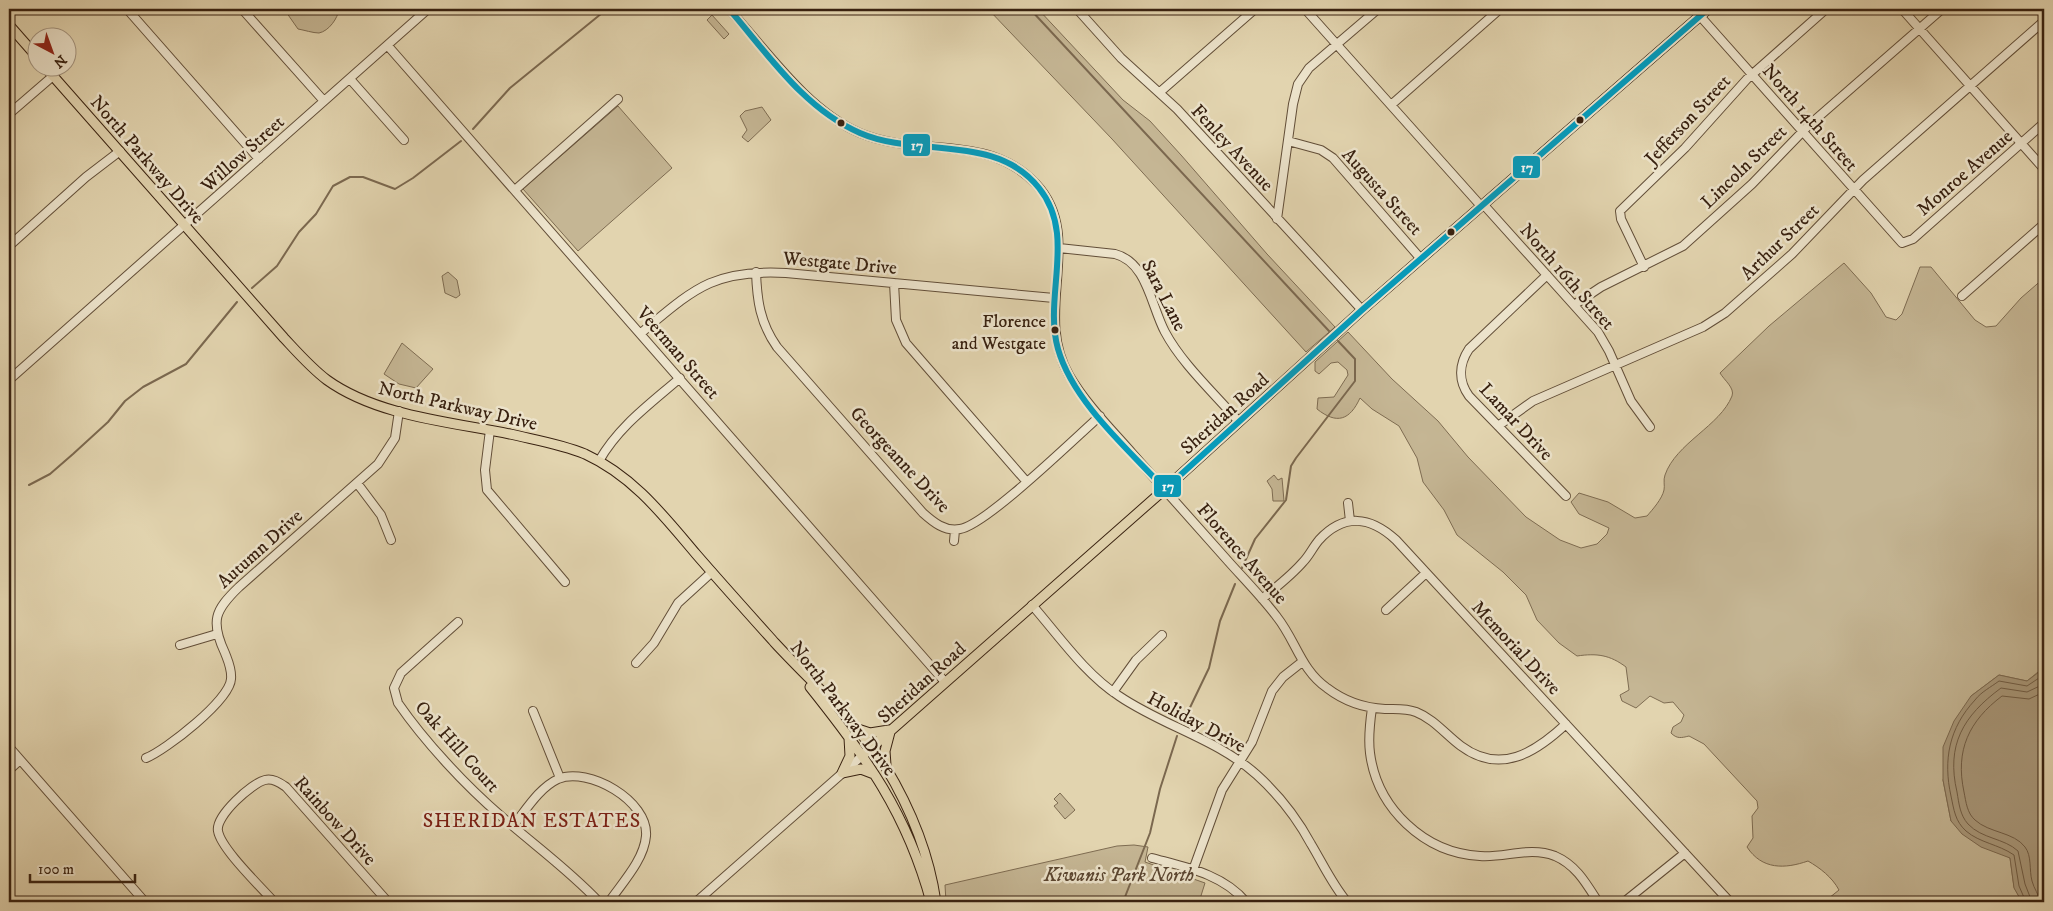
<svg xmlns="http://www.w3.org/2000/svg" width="2053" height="911" font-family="'IM FELL DW Pica',serif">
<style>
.green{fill:#c5b694;stroke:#7e6c52}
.water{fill:#a89779;stroke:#7b684f}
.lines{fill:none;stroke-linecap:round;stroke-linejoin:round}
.shore{stroke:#705c44;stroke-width:1}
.stream{stroke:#7b684f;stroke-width:2}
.minor-casing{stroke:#624e38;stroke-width:10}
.major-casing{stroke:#382110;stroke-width:11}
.minor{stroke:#ece3cb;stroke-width:8}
.major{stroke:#e2d4af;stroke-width:9}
.bus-1-casing{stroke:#ece3cb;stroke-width:10}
.bus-1{stroke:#069bbb;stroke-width:6}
.bus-dot{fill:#382110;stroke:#ece3cb;stroke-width:2}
.labels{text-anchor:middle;stroke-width:5;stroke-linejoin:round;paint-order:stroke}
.bus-label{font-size:18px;fill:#382110;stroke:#ece3cb;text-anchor:end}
.street-label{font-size:19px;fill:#382110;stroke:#ece3cb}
.park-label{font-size:19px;font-style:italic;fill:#5b4631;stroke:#ece3cb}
.neighbourhood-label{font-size:20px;letter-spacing:1px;fill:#7a1f14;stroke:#ece3cb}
.line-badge{stroke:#ece3cb;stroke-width:2}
.badge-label{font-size:14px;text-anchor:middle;font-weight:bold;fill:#fff}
</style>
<rect width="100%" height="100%" fill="#e2d4af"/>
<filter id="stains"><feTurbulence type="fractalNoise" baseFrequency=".004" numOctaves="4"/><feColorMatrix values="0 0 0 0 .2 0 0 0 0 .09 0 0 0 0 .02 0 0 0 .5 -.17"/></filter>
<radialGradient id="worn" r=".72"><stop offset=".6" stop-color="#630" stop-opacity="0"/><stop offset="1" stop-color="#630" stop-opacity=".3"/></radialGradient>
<path class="green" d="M 284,9 L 339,9 C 338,18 329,31 319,33 C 313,33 304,30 298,29 Z
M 988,9 L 1038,9 L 1123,100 L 1150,121 L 1181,155 L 1267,254 L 1335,327 L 1306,352 L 1112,139 Z
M 712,15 L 729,34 L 724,39 L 707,20 Z
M 618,106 L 672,168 L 578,251 L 523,189 Z
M 762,107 L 771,120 L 748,142 L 742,137 L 747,130 L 740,116 L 745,111 Z
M 1844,263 L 1871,293 L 1886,317 L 1896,320 L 1902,314 L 1920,267 L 1931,267 L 1975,320 L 1986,327 L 1996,326 L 2021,298 L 2044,278 L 2044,674 L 2038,672 L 2027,681 L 1999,675 L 1971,696 L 1943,780 L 1951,821 L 2010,858 L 2014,887 L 2022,902 L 1824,902 L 1839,890 C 1832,877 1820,868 1808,861 C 1785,869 1762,870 1747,847 L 1753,838 L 1752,816 L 1758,808 L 1757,801 L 1704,744 L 1689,736 C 1681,738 1677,739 1671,733 L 1673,727 L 1681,722 L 1684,715 L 1673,702 L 1664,703 L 1650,696 L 1636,708 L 1622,701 L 1620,695 L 1629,690 L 1626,667 C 1610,655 1597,653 1577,656 L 1559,643 L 1537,620 L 1526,595 L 1503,572 L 1457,535 L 1444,510 L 1423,482 L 1417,458 L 1399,426 L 1372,409 L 1360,398 C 1350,420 1337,425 1317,409 L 1318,398 L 1334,397 L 1348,375 L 1347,370 L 1338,362 L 1331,363 L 1319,374 L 1315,371 L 1315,362 L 1348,332 L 1392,379 L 1438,421 L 1468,457 L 1526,517 L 1560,540 L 1581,548 L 1597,544 L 1607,534 L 1609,528 L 1579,514 L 1571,502 L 1579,493 L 1608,502 L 1635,518 L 1647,516 C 1653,509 1662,499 1664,490 C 1665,486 1663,480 1665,475 C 1676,443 1720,426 1732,396 C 1735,388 1724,380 1720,373 L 1769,326 Z
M 448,272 L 457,280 L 460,295 L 456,298 L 445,293 L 442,276 Z
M 402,343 L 433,369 L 416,388 L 399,384 L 384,374 Z
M 1274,475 L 1278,480 L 1282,478 L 1284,501 L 1273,501 L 1272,489 L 1267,481 Z
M 1060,793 L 1075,810 L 1065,819 L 1054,806 L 1058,803 L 1054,799 Z
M 1134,845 L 1148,847 L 1145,862 L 1205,883 L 1199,902 L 963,902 L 962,897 L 946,902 L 945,885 L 1117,846 Z"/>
<path class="water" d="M 2039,672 L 2044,674 L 2044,902 L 2022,902 L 2014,888 L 2010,858 L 1981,847 L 1962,834 L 1951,821 L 1943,780 L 1943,747 L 1954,721 L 1971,696 L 1999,675 L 2027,681 Z"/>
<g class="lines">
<path class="shore" d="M 2026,902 L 2019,886 L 2014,855 C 1998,844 1980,843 1966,831 C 1955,821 1954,810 1951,796 C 1943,760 1949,728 1975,700 C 1981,692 1991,687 1999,681 L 2027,686 L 2039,678 L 2044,678
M 2032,902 L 2025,884 L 2018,851 C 2004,838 1982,839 1968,824 C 1960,815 1959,804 1957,792 C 1946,745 1963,716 2001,688 L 2027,692 L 2044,684
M 2040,902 C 2039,894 2034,889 2032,881 C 2029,870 2032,856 2025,847 C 2014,832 1989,833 1975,820 C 1967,813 1966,802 1964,792 C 1955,750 1969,721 2002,696 L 2029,699 L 2044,692"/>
<path class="stream" d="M 1030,9 L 1329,331
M 473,129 L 510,88 L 607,9
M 252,288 L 277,266 L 299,232 L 316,214 L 333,186 L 350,177 L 363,177 L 395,189 L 413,178 L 461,141
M 29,485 L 50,474 L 73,454 L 108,422 L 125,401 L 143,387 L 186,364 L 237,302
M 1242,568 L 1255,539 L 1286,500 L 1291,466 L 1296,458 L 1355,381 L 1355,359 L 1338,341
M 1184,720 L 1209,668 L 1220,621 L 1235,584
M 1123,902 L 1150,833 L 1160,789 L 1177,736"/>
<g class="minor-casing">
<path id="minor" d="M 127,9 L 259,159
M 242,9 L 324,101
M 729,9 C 766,50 808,111 860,133 C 919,158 987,132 1036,184 C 1086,237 1032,312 1069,375 C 1086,404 1110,428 1132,453 C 1164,489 1196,525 1228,561 C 1244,579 1262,597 1277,617 C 1296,641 1301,670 1327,688 C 1344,701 1364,708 1385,709 C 1395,709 1406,708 1416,712 C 1434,719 1446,735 1461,746 C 1500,775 1535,753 1566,724
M 1077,9 L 1121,58 L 1177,109 L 1362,310
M 1305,9 L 1481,206
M 1902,9 L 2044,169
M 1700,16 L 1902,243 L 1913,239 L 2044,123
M 388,46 L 945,682
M 350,79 L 404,140
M 1160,92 L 1255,9
M 1391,105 L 1500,9
M 9,114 L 53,76
M 1288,141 L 1321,150 L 1333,158 L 1421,259
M 515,190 L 618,99
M 1483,204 L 1598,332 L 1609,351 L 1631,401 L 1650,427
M 1277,219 L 1293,104 L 1298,84 L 1309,68 L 1378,9
M 9,246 L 86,177 L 120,151
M 1059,248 L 1115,254 C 1147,262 1151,306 1165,332 C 1182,364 1215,394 1239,422
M 1644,267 L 1621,219 L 1620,211 L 1685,148 L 1747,79 L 1826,9
M 756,272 C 757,300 760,323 777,347 L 923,513 C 933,522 945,532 960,529 C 986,525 1075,438 1100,416
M 1547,275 L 1469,349 C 1459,364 1458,381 1469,396 L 1566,496
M 894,283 L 896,320 L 906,343 L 1026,481
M 1962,296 L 2044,224
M 1574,305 L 1601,287 L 1683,246 L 1752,184 L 1808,126 L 1942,9
M 641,333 C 694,289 713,269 786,273 L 1054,298
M 9,380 L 428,9
M 1498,426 L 1533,401 L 1703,327 L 1725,313 L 1792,254 L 1863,180 L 2044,21
M 490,430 L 485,470 L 487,490 L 565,582
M 599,461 C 619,426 650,404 680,378
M 357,483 L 381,515 L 391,540
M 1348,503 L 1350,521
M 954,541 L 955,530
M 1262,599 C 1276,587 1291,576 1303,562 C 1309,556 1313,547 1319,540 C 1344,513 1370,516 1396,540 L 1730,902
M 1032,605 C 1059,636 1085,674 1119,696 C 1163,726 1217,739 1257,775 C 1279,795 1297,818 1311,844 C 1323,864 1332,884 1347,902
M 1386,610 L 1426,573
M 458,622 L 401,673 L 394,688 L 398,703 C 425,742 465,785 501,816 C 534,845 569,870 599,902
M 180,645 L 217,634
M 636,663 L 654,643 L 678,603 L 712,572
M 1113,692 L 1136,660 L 1162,635
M 1372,708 C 1370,722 1368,738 1370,753 C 1377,808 1424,853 1480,856 C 1505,858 1530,846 1555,856 C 1576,865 1586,883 1598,902
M 533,711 L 560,778
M 9,747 L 145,902
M 146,758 C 166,750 230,700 231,679 C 232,669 228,661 225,653 C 210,621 215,610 239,587 L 378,464 L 395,438 L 399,411
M 9,770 L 20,760
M 513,826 C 526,810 539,788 558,779 C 588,766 649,801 646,836 C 644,860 622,883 609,902
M 1152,858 C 1185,867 1223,874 1246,902
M 1193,870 L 1222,790 L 1252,742 L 1272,691 L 1283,677 L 1302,662
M 9,901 L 9,902
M 274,902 C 261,887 221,849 218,831 C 215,816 252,783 265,780 C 273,778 280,783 286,787 L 388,902
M 696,902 L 863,755
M 1624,902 L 1685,853"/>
</g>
<g class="major-casing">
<path id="major" d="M 9,25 L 38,58
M 46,68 L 284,338 C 298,353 311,368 327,380 C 377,416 451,422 510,434 C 535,440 561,444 585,454 C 633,476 663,515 696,554 C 722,584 749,614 775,643 C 812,683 855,720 885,766 C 911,809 929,853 936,902
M 810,687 C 866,757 907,813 931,902
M 858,729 L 870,733 L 889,730
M 863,755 L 1165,489 L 1362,310 L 1708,9
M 886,765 L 885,751 L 890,732
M 842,773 L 850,756 L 849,738
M 842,773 L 861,769 L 874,774"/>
</g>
<use href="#minor" class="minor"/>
<use href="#major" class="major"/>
<g class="bus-1-casing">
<path id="bus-1" d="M 729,9 C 767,53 804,109 860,133 C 917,158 996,133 1039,188 C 1077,235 1043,296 1058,349 C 1073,402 1129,450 1165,489 L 1362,310 L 1708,9"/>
</g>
<use href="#bus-1" class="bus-1"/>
</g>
<g class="bus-dot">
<circle cx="1580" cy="120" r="4.5"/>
<circle cx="841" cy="123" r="4.5"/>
<circle cx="1451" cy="232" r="4.5"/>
<circle cx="1055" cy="330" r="4.5"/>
</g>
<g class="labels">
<g class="bus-label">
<text x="1046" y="327">Florence<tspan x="1046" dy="22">and Westgate</tspan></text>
</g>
<g class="street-label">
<text transform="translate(1811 117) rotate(49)" y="7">North 14th Street</text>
<text transform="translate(1687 119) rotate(-47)" y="7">Jefferson Street</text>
<text transform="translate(1233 147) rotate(47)" y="7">Fenley Avenue</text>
<text transform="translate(242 153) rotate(-42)" y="7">Willow Street</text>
<text transform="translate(148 159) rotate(49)" y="7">North Parkway Drive</text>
<text transform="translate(1743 166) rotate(-44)" y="7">Lincoln Street</text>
<text transform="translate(1964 172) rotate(-41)" y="7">Monroe Avenue</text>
<text transform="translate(1383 191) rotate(48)" y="7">Augusta Street</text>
<text transform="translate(1779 241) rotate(-44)" y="7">Arthur Street</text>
<text transform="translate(840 262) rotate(5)" y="7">Westgate Drive</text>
<text transform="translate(1568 276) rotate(49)" y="7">North 16th Street</text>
<text transform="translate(1165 295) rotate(63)" y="7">Sara Lane</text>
<text transform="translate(679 352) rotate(49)" y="7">Veerman Street</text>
<text transform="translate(458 405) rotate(13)" y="7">North Parkway Drive</text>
<text transform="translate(1224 413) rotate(-42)" y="7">Sheridan Road</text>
<text transform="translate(1517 421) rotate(47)" y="7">Lamar Drive</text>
<text transform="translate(901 459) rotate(47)" y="7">Georgeanne Drive</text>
<text transform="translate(259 548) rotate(-42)" y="7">Autumn Drive</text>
<text transform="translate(1243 553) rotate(49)" y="7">Florence Avenue</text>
<text transform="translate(1517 647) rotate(47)" y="7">Memorial Drive</text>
<text transform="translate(921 682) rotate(-42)" y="7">Sheridan Road</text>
<text transform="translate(844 708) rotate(53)" y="7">North Parkway Drive</text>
<text transform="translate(1197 721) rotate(28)" y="7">Holiday Drive</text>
<text transform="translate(458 746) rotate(48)" y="7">Oak Hill Court</text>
<text transform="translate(336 820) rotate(48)" y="7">Rainbow Drive</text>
</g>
<g class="park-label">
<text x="1119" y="881">Kiwanis Park North</text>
</g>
<g class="neighbourhood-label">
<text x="532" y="827">SHERIDAN ESTATES</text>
</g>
</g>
<g class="line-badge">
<rect x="902" y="133" width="29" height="24" rx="5" fill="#069bbb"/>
<rect x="1512" y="155" width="29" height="24" rx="5" fill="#069bbb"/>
<rect x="1153" y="474" width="29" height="24" rx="5" fill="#069bbb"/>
</g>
<g class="badge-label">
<text x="917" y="150">17</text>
<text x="1527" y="172">17</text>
<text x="1168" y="491">17</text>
</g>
<rect width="2053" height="911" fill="none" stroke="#e2d4af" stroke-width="30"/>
<rect x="10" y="10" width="2033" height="891" fill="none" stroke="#382110" stroke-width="2.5"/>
<rect x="15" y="15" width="2023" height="881" fill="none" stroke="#382110"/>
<g transform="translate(52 52) rotate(139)"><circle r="24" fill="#ece3cb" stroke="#a49580"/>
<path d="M0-4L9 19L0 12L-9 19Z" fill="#8f2418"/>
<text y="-8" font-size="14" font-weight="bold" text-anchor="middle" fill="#382110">N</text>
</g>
<path d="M30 874v8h105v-8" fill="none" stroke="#382110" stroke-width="2.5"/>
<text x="38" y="874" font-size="15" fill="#382110" stroke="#ece3cb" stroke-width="4" paint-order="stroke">100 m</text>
<rect width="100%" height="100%" filter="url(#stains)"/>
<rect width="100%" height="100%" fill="url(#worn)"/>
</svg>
